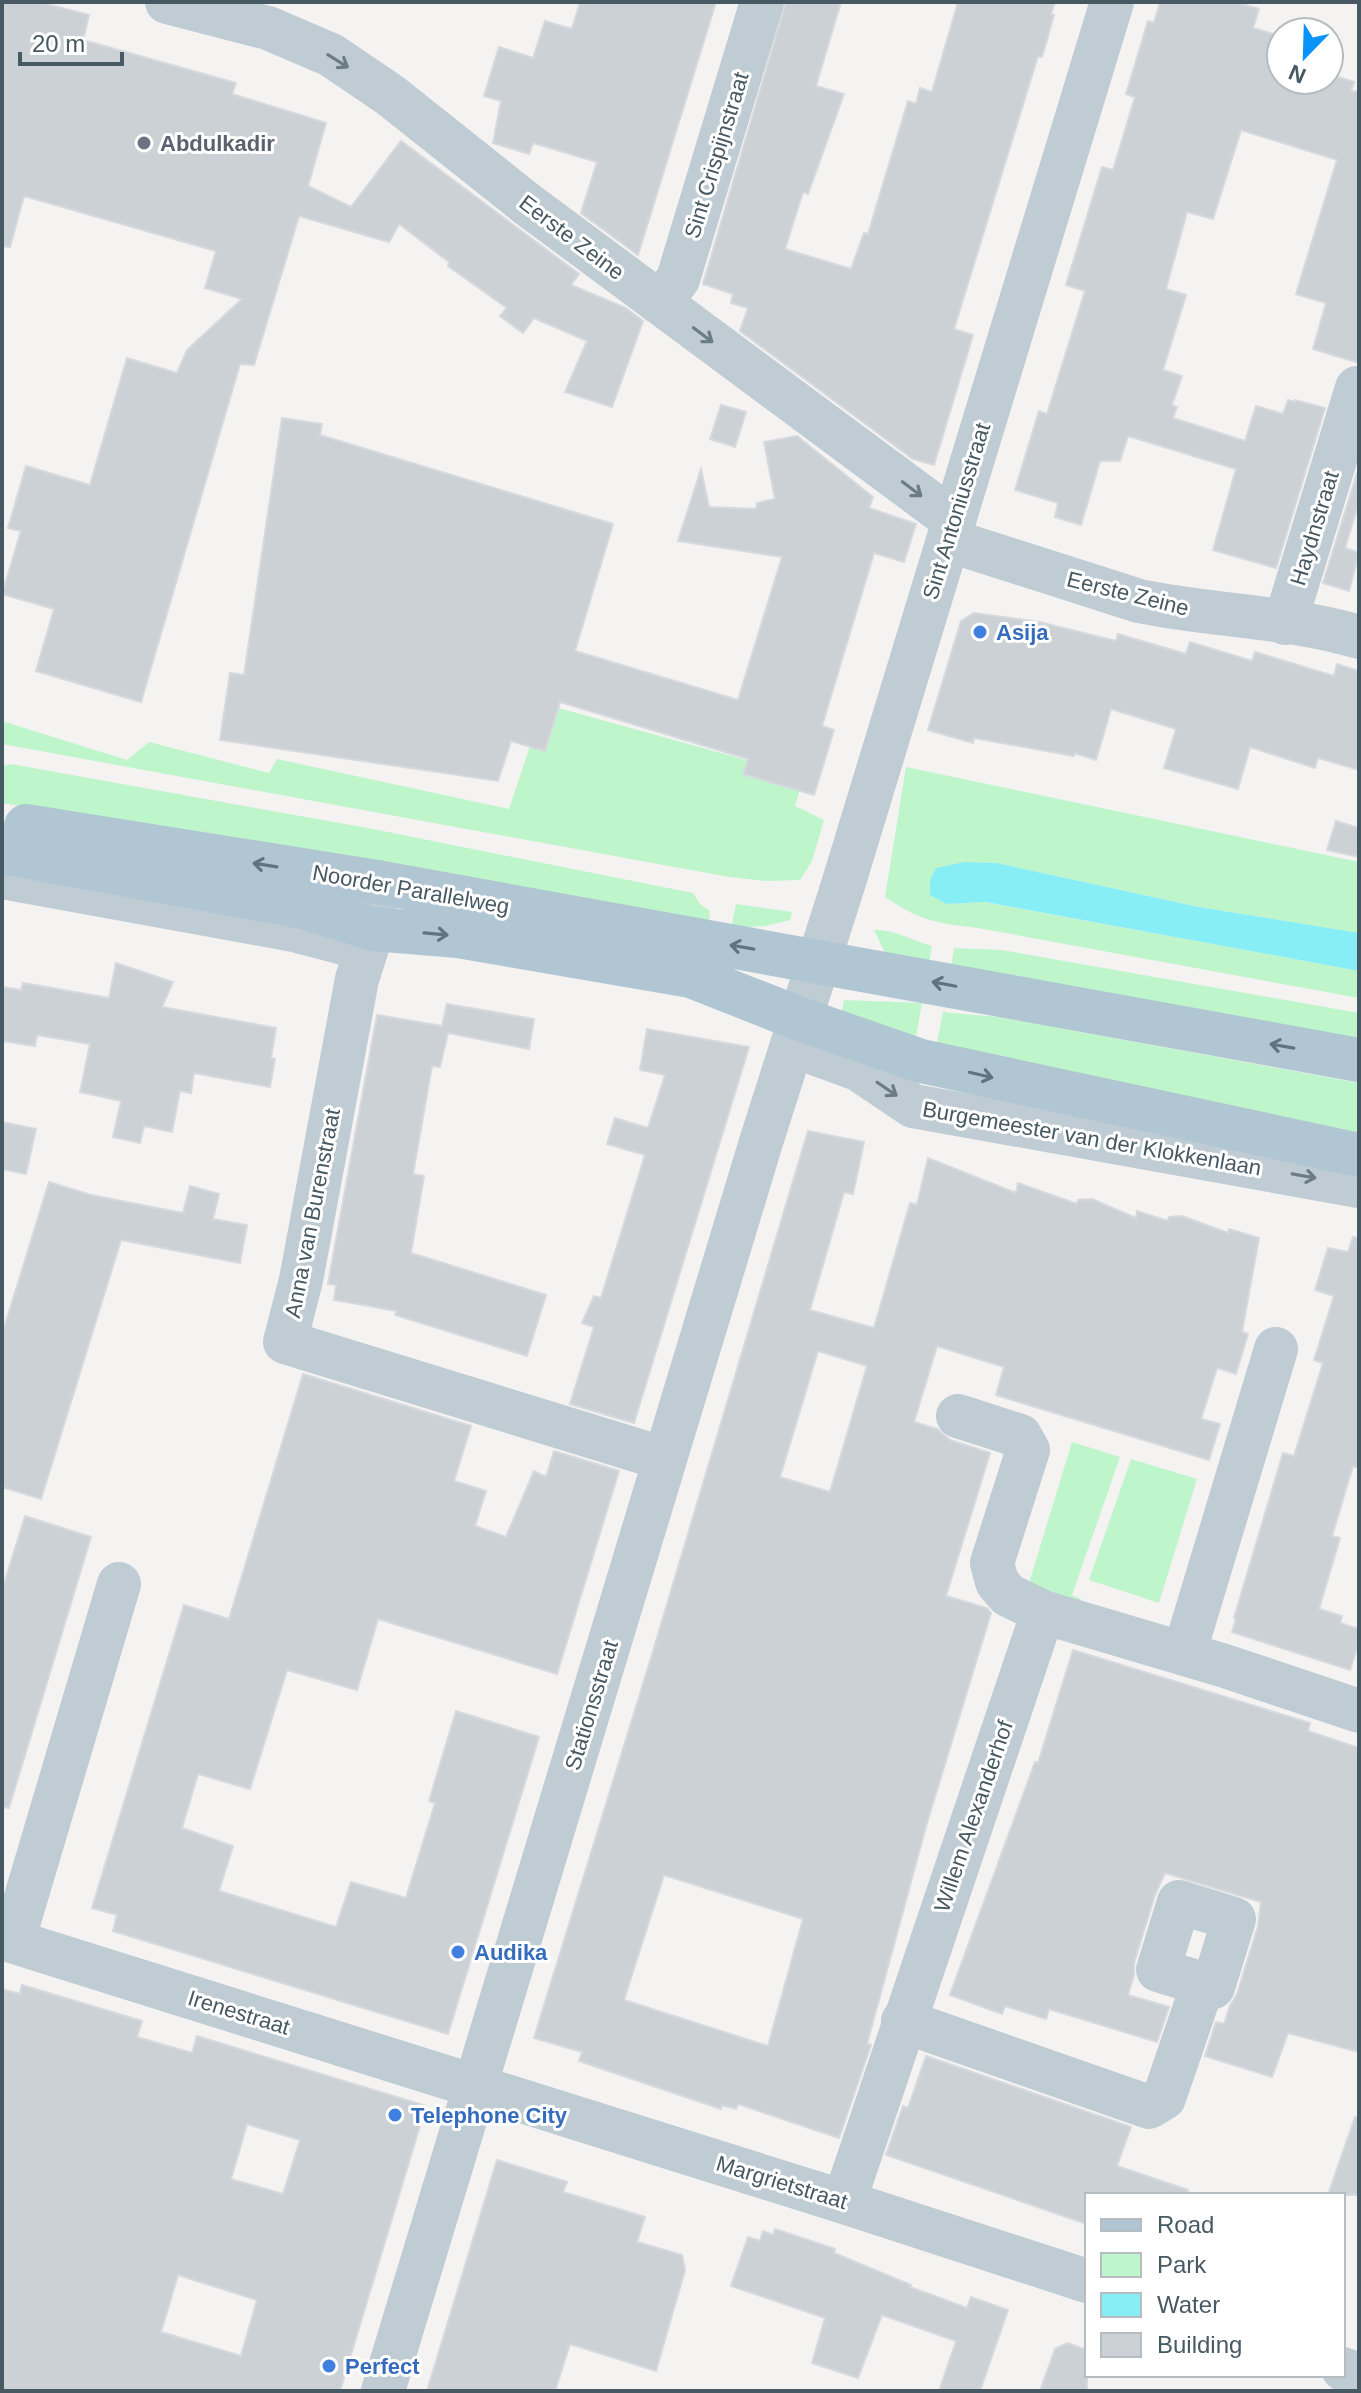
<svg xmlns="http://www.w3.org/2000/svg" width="1361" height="2393" font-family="Arial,sans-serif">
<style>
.green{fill:#bef5cb}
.water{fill:#87eef6}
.building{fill:#cbd1d5;stroke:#d6d9de;stroke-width:2;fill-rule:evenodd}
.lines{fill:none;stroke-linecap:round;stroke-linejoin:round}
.minor{stroke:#bfccd3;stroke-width:44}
.major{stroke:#b0c6d3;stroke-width:44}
.oneway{stroke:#6b7c84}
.oneway2{stroke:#61747e}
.worship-dot{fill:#6b7280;stroke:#fff;stroke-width:3}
.shop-dot{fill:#3f7fe0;stroke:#fff;stroke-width:3}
.labels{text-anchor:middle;stroke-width:6;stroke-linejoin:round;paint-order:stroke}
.worship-label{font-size:22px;font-weight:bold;fill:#5b616d;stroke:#fff;text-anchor:start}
.street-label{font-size:22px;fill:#475962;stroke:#fff}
.shop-label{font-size:22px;font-weight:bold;fill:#366cbe;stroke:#fff;text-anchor:start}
</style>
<rect width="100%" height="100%" fill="#f5f2f2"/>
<path class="green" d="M 544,704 L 804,776 L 795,806 L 824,820 L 812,861 L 800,880 L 766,881 L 729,877 L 2,744 L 2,721 L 127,760 L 149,742 L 269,773 L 277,759 L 509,809 Z
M 11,764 L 373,829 L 693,893 L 700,904 L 710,911 L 709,922 L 2,803 L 2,766 Z
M 906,767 L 1359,862 L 1359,933 L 1199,907 L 997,863 L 965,862 L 930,880 L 930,895 L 946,904 L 984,902 L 1359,971 L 1359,998 L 978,928 C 935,923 921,921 885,897 Z
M 736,904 L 792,912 L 790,920 L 766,926 L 731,928 Z
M 874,930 C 894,929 913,941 932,946 L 927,975 L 888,959 Z
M 954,948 L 1002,950 L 1359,1013 L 1359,1055 L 949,979 Z
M 844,1000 L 922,1003 L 914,1048 L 841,1015 Z
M 943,1012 L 998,1017 L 1359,1083 L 1359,1150 L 935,1053 Z
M 1072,1442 L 1120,1457 L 1072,1595 L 1081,1599 L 1078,1609 L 1026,1593 Z
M 1131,1459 L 1197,1479 L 1159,1603 L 1089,1580 Z"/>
<path class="water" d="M 965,862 L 997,863 L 1199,907 L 1359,933 L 1359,971 L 985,902 L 946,904 L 930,895 L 930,880 L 936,868 Z"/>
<path class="building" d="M 2,2 L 39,2 L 89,15 L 83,40 L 236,83 L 232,94 L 326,123 L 308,186 L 351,207 L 401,141 L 579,274 L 571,285 L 626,308 L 643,321 L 612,407 L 565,392 L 587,341 L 534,318 L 523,333 L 500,316 L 507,308 L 448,266 L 449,262 L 399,224 L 389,242 L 299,216 L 254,365 L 240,364 L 141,702 L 36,671 L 54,609 L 2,594 L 21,531 L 8,528 L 26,466 L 90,485 L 127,358 L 177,373 L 187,350 L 242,299 L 205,288 L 216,251 L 24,196 L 10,247 L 2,246 Z
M 580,2 L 716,2 L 638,255 L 581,213 L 597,162 L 533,143 L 529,154 L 493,143 L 501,101 L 484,96 L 499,47 L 533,58 L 545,21 L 572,29 Z
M 786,2 L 841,2 L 816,86 L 844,94 L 808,194 L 803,192 L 785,249 L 851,269 L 864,233 L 868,234 L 908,101 L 916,104 L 920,88 L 932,92 L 958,2 L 1055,2 L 1051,14 L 1054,15 L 1042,57 L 1038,56 L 954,329 L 973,335 L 934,465 L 913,459 L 740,331 L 748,308 L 731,303 L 733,294 L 703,284 Z
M 1160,2 L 1236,2 L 1259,9 L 1253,28 L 1281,36 L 1281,80 L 1329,80 L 1329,74 L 1354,82 L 1351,91 L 1359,92 L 1359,363 L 1313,349 L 1326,303 L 1296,294 L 1337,160 L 1241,130 L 1213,219 L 1187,212 L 1166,289 L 1186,295 L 1163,370 L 1182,376 L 1172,405 L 1177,407 L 1173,418 L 1245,441 L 1256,406 L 1283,414 L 1288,400 L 1295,402 L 1295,400 L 1325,408 L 1276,568 L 1213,550 L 1236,469 L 1128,436 L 1120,461 L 1100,461 L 1081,525 L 1055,517 L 1058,503 L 1015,490 L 1039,411 L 1047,414 L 1085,291 L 1066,285 L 1102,167 L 1113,170 L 1135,97 L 1126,94 L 1148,21 L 1154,23 Z
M 721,405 L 746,412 L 735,447 L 710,439 Z
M 282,418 L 322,424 L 320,435 L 613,524 L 575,651 L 738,700 L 782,557 L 678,541 L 701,469 L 709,507 L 756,509 L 757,503 L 775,499 L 764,442 L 797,436 L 873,497 L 869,508 L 916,524 L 904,562 L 874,553 L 822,726 L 834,730 L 814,795 L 743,774 L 748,759 L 560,702 L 545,751 L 511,741 L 498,781 L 220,740 L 230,673 L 244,675 Z
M 1359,467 L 1359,502 L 1345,548 L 1359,553 L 1349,591 L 1323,583 Z
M 974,613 L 1039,622 L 1116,641 L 1118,634 L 1186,654 L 1190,642 L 1252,661 L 1255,652 L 1334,676 L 1337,664 L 1359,671 L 1359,770 L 1318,758 L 1315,768 L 1250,747 L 1238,789 L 1164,768 L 1176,729 L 1111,709 L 1096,760 L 1075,753 L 1074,756 L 974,738 L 973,743 L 928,730 L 961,621 Z
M 1336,821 L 1359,828 L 1359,857 L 1327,850 Z
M 116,963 L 173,982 L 162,1007 L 276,1028 L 271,1058 L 275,1059 L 270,1087 L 194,1073 L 191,1093 L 180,1091 L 172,1132 L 144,1126 L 140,1143 L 113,1137 L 121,1101 L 80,1092 L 90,1044 L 37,1035 L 35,1046 L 2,1041 L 2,987 L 21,990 L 23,983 L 109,998 Z
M 447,1004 L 534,1019 L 529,1049 L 448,1033 L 440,1067 L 432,1066 L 413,1174 L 424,1176 L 411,1253 L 546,1295 L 527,1356 L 395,1315 L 397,1311 L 334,1300 L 336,1285 L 328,1284 L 377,1015 L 442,1026 Z
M 647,1029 L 749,1047 L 634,1423 L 570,1404 L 594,1327 L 582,1323 L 594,1296 L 601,1298 L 645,1155 L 607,1144 L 615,1118 L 648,1128 L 665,1075 L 640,1070 Z
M 2,1122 L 36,1129 L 26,1174 L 2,1169 Z
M 808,1131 L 864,1142 L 853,1194 L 844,1192 L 810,1310 L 874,1328 L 910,1203 L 917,1205 L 928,1158 L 1016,1193 L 1018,1183 L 1077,1204 L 1078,1200 L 1092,1199 L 1136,1218 L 1137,1211 L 1168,1221 L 1169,1217 L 1182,1216 L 1228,1233 L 1229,1229 L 1259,1238 L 1242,1332 L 1248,1334 L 1236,1374 L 1217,1368 L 1201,1419 L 1220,1424 L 1209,1460 L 996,1395 L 1004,1367 L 937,1346 L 914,1422 L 937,1429 L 950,1440 L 990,1453 L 946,1596 L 987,1608 L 991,1613 L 927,1823 L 867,2044 L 871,2045 L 839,2138 L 738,2104 L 736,2109 L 722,2105 L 721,2109 L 579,2061 L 582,2052 L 534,2038 L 651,1658 ZM 818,1351 L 867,1366 L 830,1492 L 780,1477 ZM 664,1875 L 803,1919 L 768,2046 L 624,2000 Z
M 49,1182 L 91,1195 L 183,1213 L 190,1186 L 219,1194 L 213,1219 L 247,1225 L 240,1263 L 121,1240 L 41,1499 L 2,1487 L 2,1335 Z
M 1353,1237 L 1359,1238 L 1359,1468 L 1353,1466 L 1332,1536 L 1340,1538 L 1319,1609 L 1342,1616 L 1340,1623 L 1359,1629 L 1359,1642 L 1350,1670 L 1232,1632 L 1236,1619 L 1234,1618 L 1283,1453 L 1294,1456 L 1323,1363 L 1314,1360 L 1334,1296 L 1315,1290 L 1328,1248 L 1348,1252 Z
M 303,1374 L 471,1426 L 454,1481 L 486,1491 L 475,1526 L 506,1537 L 534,1471 L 546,1477 L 554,1451 L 619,1471 L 557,1674 L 378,1619 L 357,1690 L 287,1670 L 250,1789 L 198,1774 L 182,1828 L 233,1846 L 219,1891 L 336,1927 L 351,1882 L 406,1898 L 435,1803 L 429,1801 L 456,1711 L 539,1737 L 448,2034 L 113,1931 L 117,1915 L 92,1908 L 184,1605 L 229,1619 Z
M 25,1516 L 91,1537 L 9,1808 L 2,1807 L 2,1591 Z
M 1073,1650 L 1310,1723 L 1308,1731 L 1359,1748 L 1359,2052 L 1288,2033 L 1272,2077 L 1205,2056 L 1216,2022 L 1224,2024 L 1230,2006 L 1237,1994 L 1258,1926 L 1261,1902 L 1165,1873 L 1155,1895 L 1134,1963 L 1134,1975 L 1128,1995 L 1169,2007 L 1157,2042 L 1049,2009 L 1046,2019 L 1005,2006 L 1002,2014 L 950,1995 L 1035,1762 L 1038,1763 Z
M 22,1985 L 142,2021 L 137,2037 L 192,2053 L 197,2036 L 426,2106 L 340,2391 L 2,2391 L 2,1989 L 20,1994 ZM 247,2124 L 300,2140 L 283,2194 L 231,2179 ZM 178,2275 L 257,2300 L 241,2356 L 161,2332 Z
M 926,2056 L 1131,2127 L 1117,2166 L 1188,2190 L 1187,2195 L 1087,2195 L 1087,2224 L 886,2155 L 903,2106 L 908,2108 Z
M 1355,2117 L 1359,2118 L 1359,2195 L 1328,2195 Z
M 497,2160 L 567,2182 L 563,2192 L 645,2217 L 637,2242 L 682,2255 L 685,2270 L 656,2371 L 570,2344 L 555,2391 L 427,2391 Z
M 775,2229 L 835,2249 L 834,2253 L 911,2285 L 910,2287 L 967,2308 L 971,2297 L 1008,2310 L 980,2391 L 939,2391 L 956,2341 L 882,2315 L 858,2378 L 812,2363 L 825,2318 L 731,2286 L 748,2237 L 760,2241 L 763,2231 L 773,2235 Z
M 1067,2343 L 1087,2350 L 1087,2391 L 1040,2391 L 1055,2349 Z"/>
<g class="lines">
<path class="minor" d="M 167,2 L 268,28 L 331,55 L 390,95 L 527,204 L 953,520
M 660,303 L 678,279 L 762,2
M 948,540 L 1139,601 C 1212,616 1288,616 1359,637
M 1285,623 L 1357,388
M 2,877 L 294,930 L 366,949
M 377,882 L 373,929 L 357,979 L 301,1280 L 285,1342 L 665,1459
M 792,1045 L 858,1069 L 913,1106 L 1359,1186
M 958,1416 L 1020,1436 L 1028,1450 L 992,1563 L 997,1582 L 1008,1595 L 1043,1612 L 1225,1666 L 1359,1711
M 1184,1654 L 1276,1349
M 2,1938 L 844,2202 L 1087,2281
M 13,1941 L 119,1584
M 903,2021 L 1149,2107 L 1164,2098 L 1203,1984 L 1213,1987 L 1234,1919 L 1179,1902 L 1158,1970 L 1203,1984
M 844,2202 L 1043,1612
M 1343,2369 L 1359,2375
M 383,2391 L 761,1142 L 843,885 L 1112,2"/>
<path class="major" d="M 26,826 L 377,882 L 1359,1060
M 2,852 L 303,907 L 373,929 L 458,936 L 691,976 L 800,1019 L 921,1061 L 1359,1155"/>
</g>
<defs><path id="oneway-shaft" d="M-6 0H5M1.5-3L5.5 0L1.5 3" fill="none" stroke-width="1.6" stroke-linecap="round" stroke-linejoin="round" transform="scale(2)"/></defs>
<g class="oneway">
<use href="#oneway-shaft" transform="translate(338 61) rotate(32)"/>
<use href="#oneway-shaft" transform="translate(703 335) rotate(37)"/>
<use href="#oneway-shaft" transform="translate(912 489) rotate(37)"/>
<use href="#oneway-shaft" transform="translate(887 1089) rotate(34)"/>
<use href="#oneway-shaft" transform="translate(1304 1176) rotate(10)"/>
</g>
<g class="oneway2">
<use href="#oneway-shaft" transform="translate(265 865) rotate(-171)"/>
<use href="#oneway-shaft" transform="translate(436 934) rotate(5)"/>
<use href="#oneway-shaft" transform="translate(742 947) rotate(-170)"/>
<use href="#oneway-shaft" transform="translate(944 984) rotate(-169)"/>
<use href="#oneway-shaft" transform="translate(1282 1046) rotate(-170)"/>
<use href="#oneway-shaft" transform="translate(981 1075) rotate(13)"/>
</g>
<circle class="worship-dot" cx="144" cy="143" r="8"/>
<g class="shop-dot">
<circle cx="980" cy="632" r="8"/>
<circle cx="458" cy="1952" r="8"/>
<circle cx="395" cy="2115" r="8"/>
<circle cx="329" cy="2366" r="8"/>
</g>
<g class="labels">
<g class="worship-label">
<text x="160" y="151">Abdulkadir</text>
</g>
<g class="street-label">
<text transform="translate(716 155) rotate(-73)" y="8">Sint Crispijnstraat</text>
<text transform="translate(572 237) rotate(37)" y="8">Eerste Zeine</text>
<text transform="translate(956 511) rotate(-73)" y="8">Sint Antoniusstraat</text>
<text transform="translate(1314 528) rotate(-73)" y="8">Haydnstraat</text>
<text transform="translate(1128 593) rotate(14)" y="8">Eerste Zeine</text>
<text transform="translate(411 889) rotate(10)" y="8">Noorder Parallelweg</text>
<text transform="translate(1092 1138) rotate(10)" y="8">Burgemeester van der Klokkenlaan</text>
<text transform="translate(312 1213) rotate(-79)" y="8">Anna van Burenstraat</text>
<text transform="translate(591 1705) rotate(-73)" y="8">Stationsstraat</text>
<text transform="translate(973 1816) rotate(-71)" y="8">Willem Alexanderhof</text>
<text transform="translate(239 2012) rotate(17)" y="8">Irenestraat</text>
<text transform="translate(782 2182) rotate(17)" y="8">Margrietstraat</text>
</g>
<g class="shop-label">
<text x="996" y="640">Asija</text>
<text x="474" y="1960">Audika</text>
<text x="411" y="2123">Telephone City</text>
<text x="345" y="2374">Perfect</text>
</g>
</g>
<rect width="1361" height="2393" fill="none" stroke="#475962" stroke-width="8"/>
<rect x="1085" y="2193" width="260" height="184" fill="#ffffff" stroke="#b5bdc0" stroke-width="2"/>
<rect x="1101" y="2219" width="40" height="12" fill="#b0c6d3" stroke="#b5bdc0" stroke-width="2"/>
<text x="1157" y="2233" font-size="24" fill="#475962">Road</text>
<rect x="1101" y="2253" width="40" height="24" fill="#bef5cb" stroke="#b5bdc0" stroke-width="2"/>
<text x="1157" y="2273" font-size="24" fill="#475962">Park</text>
<rect x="1101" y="2293" width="40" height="24" fill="#87eef6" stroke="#b5bdc0" stroke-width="2"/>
<text x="1157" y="2313" font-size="24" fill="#475962">Water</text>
<rect x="1101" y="2333" width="40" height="24" fill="#cbd1d5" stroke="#b5bdc0" stroke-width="2"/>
<text x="1157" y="2353" font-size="24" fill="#475962">Building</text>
<g transform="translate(1305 56) rotate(203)"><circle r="38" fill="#ffffff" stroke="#b5bdc0" stroke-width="2"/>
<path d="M0-6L14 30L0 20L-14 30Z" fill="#0793f9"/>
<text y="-12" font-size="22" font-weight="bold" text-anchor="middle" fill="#475962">N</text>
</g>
<path d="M20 52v12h102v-12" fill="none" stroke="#475962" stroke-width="4"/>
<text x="32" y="52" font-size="24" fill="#475962" stroke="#ffffff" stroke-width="6" paint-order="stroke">20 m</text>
</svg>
